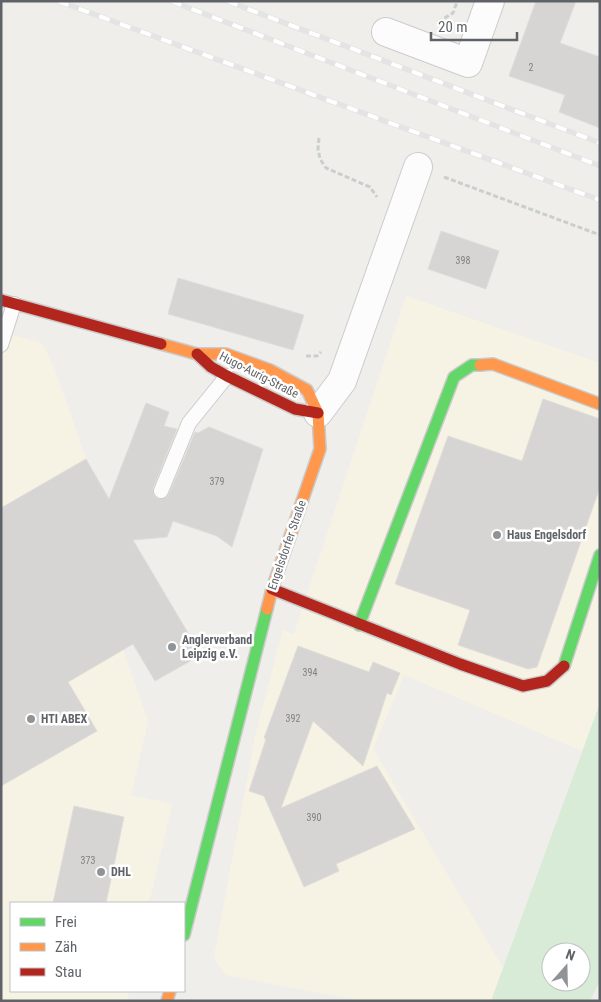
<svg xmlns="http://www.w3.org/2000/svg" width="601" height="1002" font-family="'Roboto Condensed',sans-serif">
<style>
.commercial{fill:#f7f3e4}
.green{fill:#d8ebd6;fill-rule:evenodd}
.building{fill:#d6d5d3;stroke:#deddd9}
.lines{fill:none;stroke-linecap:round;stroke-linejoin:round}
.lane-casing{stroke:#cbcccc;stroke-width:16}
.street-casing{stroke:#cbcccc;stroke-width:30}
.fast-casing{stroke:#cacacb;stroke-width:14}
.slow-casing{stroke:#cacacb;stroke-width:14}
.jam-casing{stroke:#cacacb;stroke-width:14}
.path{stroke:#cacfcc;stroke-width:3;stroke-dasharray:5 2.5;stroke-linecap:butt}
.lane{stroke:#fdfcfc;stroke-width:14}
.street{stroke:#fdfcfc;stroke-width:28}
.fast{stroke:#63d668;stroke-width:11}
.slow{stroke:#ff974d;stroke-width:11}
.jam{stroke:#b3261e;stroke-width:11}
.rail-casing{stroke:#e4e4e4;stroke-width:5.5}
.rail{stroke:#fff;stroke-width:4;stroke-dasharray:11;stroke-linecap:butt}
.poi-dot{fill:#919496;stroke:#fff;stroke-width:2}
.labels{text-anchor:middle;stroke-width:5;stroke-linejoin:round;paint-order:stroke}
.number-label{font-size:10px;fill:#7e8184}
.street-label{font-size:12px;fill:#5f6368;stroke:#fff}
.poi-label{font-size:12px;font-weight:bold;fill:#5f6368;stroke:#fff;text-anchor:start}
</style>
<rect width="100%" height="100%" fill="#efeeea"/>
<path class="commercial" d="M 406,296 L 600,363 L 600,703 L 582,751 L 404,675 L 373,749 L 503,968 L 491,1001 L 363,1001 L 225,975 L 214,957 L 256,733 L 283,630 L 294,634 Z
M 1,332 L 42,343 L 54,367 L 86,459 L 178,618 L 123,650 L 148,721 L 131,795 L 172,804 L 149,903 L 11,903 L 11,991 L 129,991 L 127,1001 L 1,1001 Z"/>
<path class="green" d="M 600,703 L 600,981 L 590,1001 L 491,1001 ZM 551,952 L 581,952 L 581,982 L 551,982 Z"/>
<path class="building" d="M 536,1 L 576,1 L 560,43 L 600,57 L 600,128 L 559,112 L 565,95 L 509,76 Z
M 441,231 L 499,251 L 486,289 L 428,269 Z
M 178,278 L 304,315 L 293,350 L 168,314 Z
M 543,399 L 600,419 L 600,487 L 537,667 L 528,669 L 458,645 L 470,610 L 395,584 L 448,436 L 522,461 Z
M 146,403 L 169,412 L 164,426 L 177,429 L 153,488 L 154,496 L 158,499 L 166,498 L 169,494 L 195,432 L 198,433 L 209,427 L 263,449 L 232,547 L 217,536 L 173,521 L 167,537 L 133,540 L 201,655 L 155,681 L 133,644 L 68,682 L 97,731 L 1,786 L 1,508 L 86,459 L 109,499 Z
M 298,646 L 369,672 L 373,662 L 400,673 L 391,695 L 387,693 L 363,766 L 313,721 L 281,808 L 377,766 L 415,829 L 336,864 L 339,871 L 304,887 L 264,796 L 249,791 L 266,739 L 264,738 Z
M 74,806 L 124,817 L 106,903 L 53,903 Z"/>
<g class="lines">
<g class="lane-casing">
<path id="lane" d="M 1,345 L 14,304
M 161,491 L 189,423 L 227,376"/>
</g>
<g class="street-casing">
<path id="street" d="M 386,32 L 468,63 L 490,1
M 318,413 L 342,381 L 418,167"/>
</g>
<g class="fast-casing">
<path id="fast" d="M 359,625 L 454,377 L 472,365 L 480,365
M 564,666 L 600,555
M 184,935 L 267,609"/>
</g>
<g class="slow-casing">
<path id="slow" d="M 161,344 L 197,354 L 226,354 L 270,370 L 307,390 L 318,413 L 320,449 L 272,589 L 267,609
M 480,365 L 493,364 L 600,404
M 167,1001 L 170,991"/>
</g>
<g class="jam-casing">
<path id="jam" d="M 1,300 L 161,344
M 197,354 L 211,367 L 227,376 L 295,409 L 318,413
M 272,589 L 460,664 L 523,686 L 547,681 L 564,666"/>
</g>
<path class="path" d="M 438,22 L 453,13 L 457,2
M 319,138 L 318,149 L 320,159 L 326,168 L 370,187 L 377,197
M 444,177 L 600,235
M 306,356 L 317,356 L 321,352"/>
<use href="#lane" class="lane"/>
<use href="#street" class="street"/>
<use href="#fast" class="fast"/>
<use href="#slow" class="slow"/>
<use href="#jam" class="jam"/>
<g class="rail-casing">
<path id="rail" d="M 58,1 L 600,200
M 171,1 L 600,166
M 227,1 L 600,143"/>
</g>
<use href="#rail" class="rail"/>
</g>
<g class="poi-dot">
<circle cx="497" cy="535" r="5"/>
<circle cx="172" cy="647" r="5"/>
<circle cx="31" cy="719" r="5"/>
<circle cx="101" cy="872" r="5"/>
</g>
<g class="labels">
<g class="number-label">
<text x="531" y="71">2</text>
<text x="463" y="264">398</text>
<text x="217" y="485">379</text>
<text x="310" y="676">394</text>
<text x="293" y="722">392</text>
<text x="314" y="821">390</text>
<text x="88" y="864">373</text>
</g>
<g class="street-label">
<text transform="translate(259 375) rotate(27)" y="4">Hugo-Aurig-Straße</text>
<text transform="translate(287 545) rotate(-71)" y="4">Engelsdorfer Straße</text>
</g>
<g class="poi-label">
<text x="507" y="539">Haus Engelsdorf</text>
<text x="182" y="644">Anglerverband<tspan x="182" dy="14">Leipzig e.V.</tspan></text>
<text x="41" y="723">HTI ABEX</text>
<text x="111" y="876">DHL</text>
</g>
</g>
<rect width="601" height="1002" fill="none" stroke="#5f6368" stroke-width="5"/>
<rect x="10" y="902" width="175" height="90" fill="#ffffff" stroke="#bfc1c3"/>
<rect x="20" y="918" width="25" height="8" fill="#63d668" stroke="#bfc1c3"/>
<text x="55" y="927" font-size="15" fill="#5f6368">Frei</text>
<rect x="20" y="943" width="25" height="8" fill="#ff974d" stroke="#bfc1c3"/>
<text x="55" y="952" font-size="15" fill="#5f6368">Zäh</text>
<rect x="20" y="968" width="25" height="8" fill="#b3261e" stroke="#bfc1c3"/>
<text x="55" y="977" font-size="15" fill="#5f6368">Stau</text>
<g transform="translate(566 967) rotate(20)"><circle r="24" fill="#ffffff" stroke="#bfc1c3"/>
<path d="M0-4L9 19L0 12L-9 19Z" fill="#919496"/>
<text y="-8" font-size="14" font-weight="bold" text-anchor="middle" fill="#5f6368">N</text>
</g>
<path d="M431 32v8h86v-8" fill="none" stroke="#5f6368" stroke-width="2.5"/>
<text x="438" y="32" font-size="15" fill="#5f6368" stroke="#ffffff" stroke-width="4" paint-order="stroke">20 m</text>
</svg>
